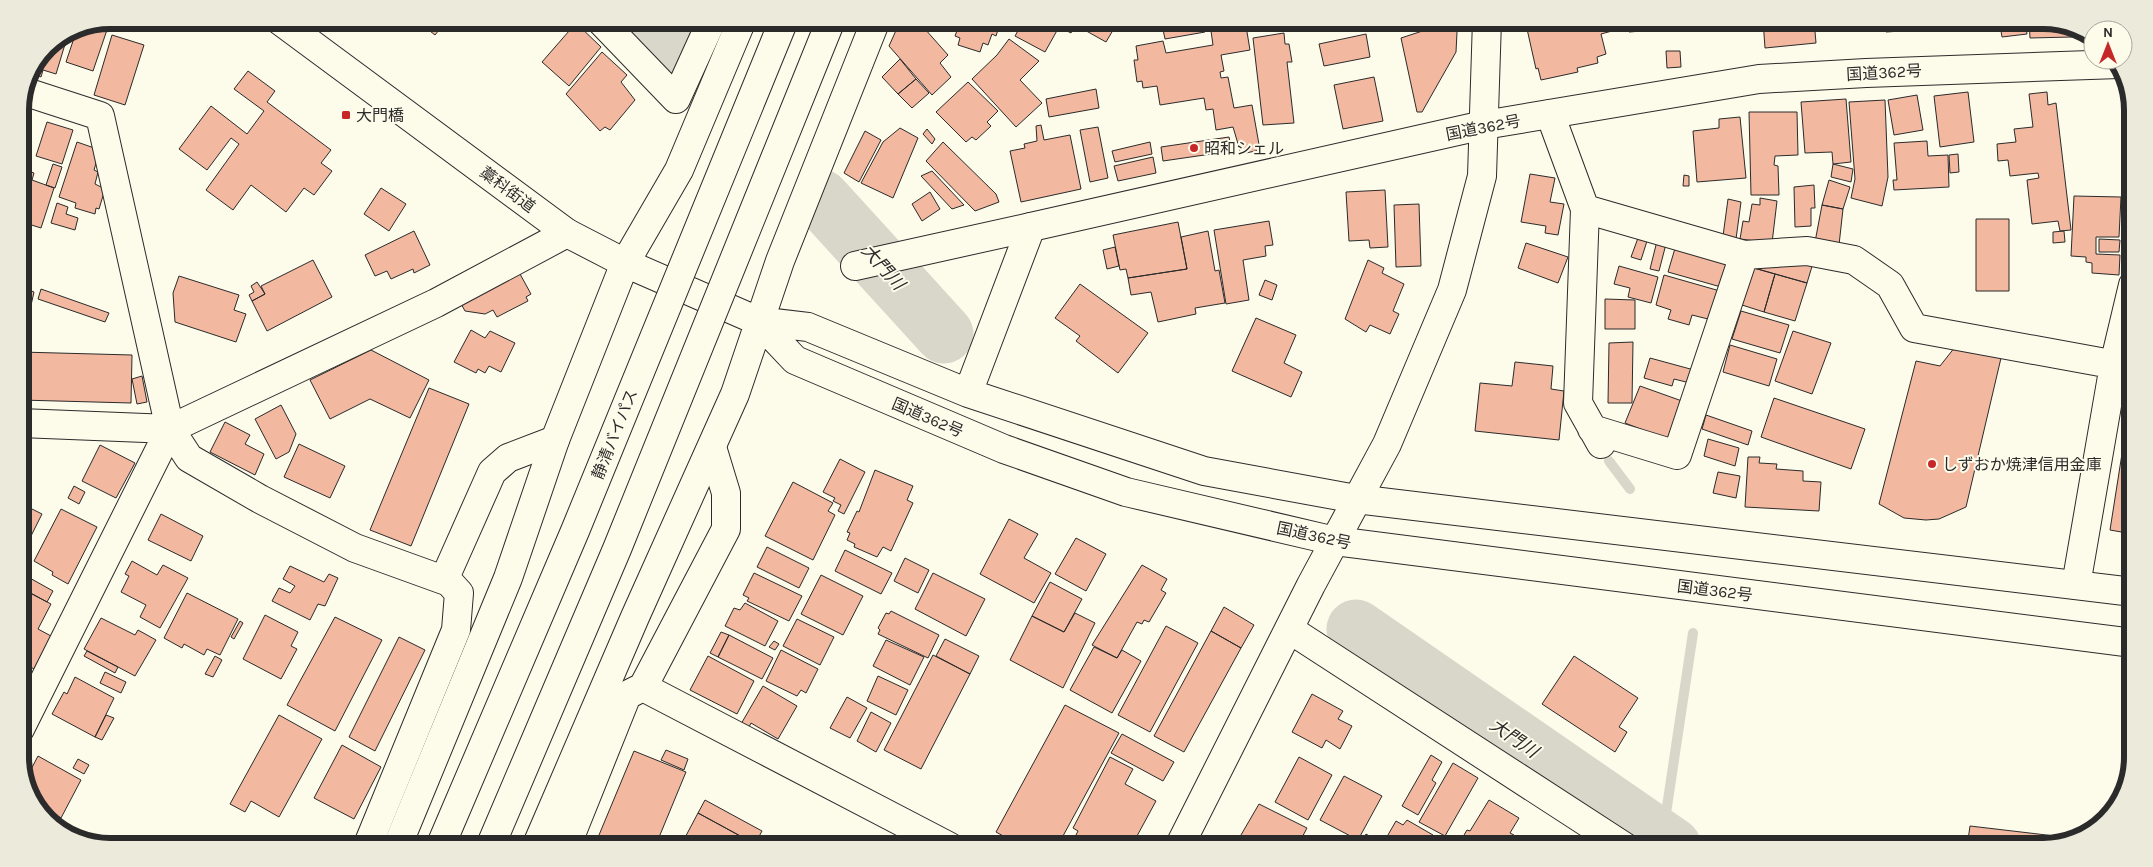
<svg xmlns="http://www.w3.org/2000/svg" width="2153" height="867" font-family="Karla,'Noto Sans JP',sans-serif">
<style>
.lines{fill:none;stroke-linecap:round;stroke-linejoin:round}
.stream{stroke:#d8d7c9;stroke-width:10}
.river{stroke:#d8d7c9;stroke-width:59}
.building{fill:#f2b8a0;stroke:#2b2b2b}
.minor-casing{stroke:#2b2b2b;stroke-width:30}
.highway-casing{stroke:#2b2b2b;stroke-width:30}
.minor{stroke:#fdfbea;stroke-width:28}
.highway{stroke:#fdfbea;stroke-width:28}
.highway-bridge-casing{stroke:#2b2b2b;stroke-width:30;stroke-linecap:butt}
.highway-bridge{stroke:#fdfbea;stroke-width:28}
.poi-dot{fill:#c62828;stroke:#fdfbea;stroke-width:2}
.labels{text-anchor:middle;stroke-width:4;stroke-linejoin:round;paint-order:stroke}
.street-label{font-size:16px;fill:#2b2b2b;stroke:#fdfbea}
.poi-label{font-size:16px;fill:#2b2b2b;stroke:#fdfbea;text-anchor:start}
.water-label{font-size:18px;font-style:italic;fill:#2b2b2b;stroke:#fdfbea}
.rim{fill:none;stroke:#2b2b2b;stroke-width:6}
</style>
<rect width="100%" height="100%" fill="#fdfbea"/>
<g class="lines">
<path class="stream" d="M 1609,461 L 1630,489
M 1662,840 L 1693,633"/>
<path class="river" d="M 641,20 L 682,60
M 821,199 L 944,334
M 1356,629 L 1672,847"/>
</g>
<path class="building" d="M 416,20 L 447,20 L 435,35 Z
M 904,20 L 917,20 L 948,55 L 940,63 L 951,77 L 932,95 L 889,46 L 898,26 Z
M 944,20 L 961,20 L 960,24 L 956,23 L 953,28 L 943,24 Z
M 961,20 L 1001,20 L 996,36 L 992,34 L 988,45 L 983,43 L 980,52 L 958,45 L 960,38 L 955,36 Z
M 1024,20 L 1079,20 L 1071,33 L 1059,27 L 1045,52 L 1015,36 Z
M 1085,20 L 1119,20 L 1106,42 L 1081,28 Z
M 1134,20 L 1155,20 L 1149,29 Z
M 1161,20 L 1202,20 L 1205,32 L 1165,39 Z
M 1202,20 L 1235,20 L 1203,26 Z
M 1525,20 L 1610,20 L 1612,31 L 1601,34 L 1606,54 L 1597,57 L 1598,63 L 1577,68 L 1578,72 L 1541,80 L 1538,68 L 1536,69 Z
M 1624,20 L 1680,20 L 1680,28 L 1629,32 L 1629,27 L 1625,27 Z
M 1763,20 L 1814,20 L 1816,43 L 1765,48 Z
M 1885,20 L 1931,20 L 1932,29 L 1886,32 Z
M 1967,20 L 1994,20 L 1994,27 L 1968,29 Z
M 1997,20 L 2025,20 L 2027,34 L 2002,37 L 2001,31 L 1998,31 Z
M 2029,20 L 2043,20 L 2072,26 L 2072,37 L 2030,38 Z
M 107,21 L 110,21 L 93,71 L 66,62 L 78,26 Z
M 1453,21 L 1457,32 L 1456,52 L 1422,112 L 1417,112 L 1401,38 Z
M 576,23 L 601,47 L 569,86 L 542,62 Z
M 1246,26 L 1250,50 L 1221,55 L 1224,71 L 1220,72 L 1221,78 L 1228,77 L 1234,108 L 1252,105 L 1260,150 L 1241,154 L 1233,127 L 1216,130 L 1213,109 L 1206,110 L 1204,98 L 1160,105 L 1157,86 L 1143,88 L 1142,81 L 1137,82 L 1134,60 L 1138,60 L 1136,46 L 1163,41 L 1166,53 L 1213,45 L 1211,31 Z
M 2072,26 L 2080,29 L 2080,37 L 2072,37 Z
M 69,31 L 56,74 L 43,70 L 41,77 L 34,74 L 46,46 Z
M 1284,33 L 1285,44 L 1289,44 L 1292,62 L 1287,62 L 1294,123 L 1263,125 L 1253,38 Z
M 1366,34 L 1370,57 L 1324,66 L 1319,44 Z
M 112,35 L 144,45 L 125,105 L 94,95 Z
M 1009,39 L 1039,61 L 1020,80 L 1042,103 L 1016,127 L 972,79 L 997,55 Z
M 1666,51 L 1680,51 L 1681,67 L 1667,68 Z
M 602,52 L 627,75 L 621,82 L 635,100 L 610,130 L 605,127 L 600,131 L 566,94 Z
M 900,59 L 916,79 L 898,94 L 882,77 Z
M 248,71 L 275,91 L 267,102 L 331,150 L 321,163 L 332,171 L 314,195 L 304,188 L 286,212 L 251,185 L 233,210 L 206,190 L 239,144 L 231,138 L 207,170 L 179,149 L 211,106 L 247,134 L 264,111 L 234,89 Z
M 1374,77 L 1383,121 L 1343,129 L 1334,85 Z
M 916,79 L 929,93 L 912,108 L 898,94 Z
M 968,82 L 998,111 L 987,122 L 991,126 L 976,140 L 972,137 L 966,142 L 936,112 Z
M 1096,89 L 1099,108 L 1049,117 L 1046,99 Z
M 1968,92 L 1974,142 L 1940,147 L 1934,96 Z
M 2047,92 L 2048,105 L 2056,103 L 2071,230 L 2060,231 L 2058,221 L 2032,224 L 2027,180 L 2039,178 L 2038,173 L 2010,176 L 2008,160 L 1998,161 L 1997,144 L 2016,142 L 2014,129 L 2033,127 L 2029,94 Z
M 1917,95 L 1923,130 L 1894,135 L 1888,100 Z
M 1846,99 L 1851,162 L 1833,164 L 1832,152 L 1805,153 L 1801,102 Z
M 1885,100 L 1888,177 L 1882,206 L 1851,198 L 1855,179 L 1849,102 Z
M 1749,112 L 1797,112 L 1798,155 L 1775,156 L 1774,165 L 1778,166 L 1779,195 L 1751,195 Z
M 1740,117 L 1746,178 L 1697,182 L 1693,131 L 1719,128 L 1719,119 Z
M 47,122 L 73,130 L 62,164 L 36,156 Z
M 1041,125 L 1044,140 L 1070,135 L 1081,189 L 1021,202 L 1010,151 L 1025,148 L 1024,144 L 1037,141 L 1036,126 Z
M 1098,127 L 1108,178 L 1090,182 L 1080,130 Z
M 900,128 L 918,138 L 893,198 L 861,183 L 883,142 Z
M 927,129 L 935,139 L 932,144 L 923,134 Z
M 865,131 L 881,140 L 859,182 L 844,173 Z
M 1229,137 L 1232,151 L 1163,161 L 1161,147 Z
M 1927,141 L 1928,156 L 1948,155 L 1949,187 L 1894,190 L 1893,180 L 1897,180 L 1894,143 Z
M 77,142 L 100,150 L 94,170 L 98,172 L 95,184 L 105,189 L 99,209 L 96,208 L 95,214 L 75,208 L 76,203 L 59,197 Z
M 943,142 L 996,194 L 999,202 L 975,211 L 926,161 Z
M 1150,142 L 1152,154 L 1115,162 L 1112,151 Z
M 1958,154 L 1959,172 L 1950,173 L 1949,155 Z
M 1153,157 L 1156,173 L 1118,181 L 1114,166 Z
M 53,164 L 62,167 L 55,188 L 46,185 Z
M 1833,164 L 1853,169 L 1851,182 L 1831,177 Z
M 20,168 L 34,173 L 32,180 L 54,188 L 41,228 L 22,222 L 20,228 Z
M 932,171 L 964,205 L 952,209 L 921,176 Z
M 1530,174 L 1555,178 L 1550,202 L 1564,204 L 1558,235 L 1545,233 L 1546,226 L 1521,222 Z
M 1684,175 L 1689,176 L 1689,186 L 1683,186 Z
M 1829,180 L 1850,187 L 1843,209 L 1822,205 Z
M 1814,185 L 1815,208 L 1811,208 L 1811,226 L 1795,227 L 1794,187 Z
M 381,188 L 406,204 L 389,231 L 364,214 Z
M 1385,190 L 1388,247 L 1370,248 L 1369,240 L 1349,241 L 1346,192 Z
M 930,192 L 940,209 L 922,221 L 912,204 Z
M 2074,196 L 2121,197 L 2119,237 L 2096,237 L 2096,254 L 2120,255 L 2119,275 L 2092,273 L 2092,263 L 2086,262 L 2086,257 L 2071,256 Z
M 1760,198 L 1777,201 L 1772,243 L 1740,239 L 1743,221 L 1749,222 L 1752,204 L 1760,205 Z
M 1728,199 L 1741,202 L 1736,239 L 1723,236 Z
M 57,203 L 68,207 L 66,214 L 78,218 L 75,230 L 51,223 Z
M 1419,204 L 1421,266 L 1396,267 L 1394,205 Z
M 1822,205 L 1843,209 L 1839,245 L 1815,242 Z
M 1976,219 L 2009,219 L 2009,291 L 1976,291 Z
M 1269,221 L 1273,245 L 1265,246 L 1266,256 L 1243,260 L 1249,300 L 1226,304 L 1214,230 Z
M 1178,222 L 1187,269 L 1128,278 L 1126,269 L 1120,270 L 1113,235 Z
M 414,231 L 430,265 L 414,273 L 413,269 L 391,279 L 387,271 L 375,276 L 365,255 Z
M 1208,231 L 1215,271 L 1219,270 L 1225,303 L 1195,308 L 1196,314 L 1158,322 L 1151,292 L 1131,295 L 1128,278 L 1187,269 L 1181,237 Z
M 2064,231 L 2065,242 L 2053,243 L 2053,232 Z
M 1638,238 L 1647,241 L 1641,260 L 1631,257 Z
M 2099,239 L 2120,240 L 2119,252 L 2099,252 Z
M 1657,241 L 1666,244 L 1659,271 L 1650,269 Z
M 1526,243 L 1568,257 L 1558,283 L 1518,268 Z
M 1676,245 L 1730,264 L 1721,287 L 1668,272 Z
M 1115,247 L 1119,266 L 1107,269 L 1103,250 Z
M 313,260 L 332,297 L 267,331 L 252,301 L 265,294 L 261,286 Z
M 1368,260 L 1384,268 L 1382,273 L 1404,284 L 1393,311 L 1399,314 L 1390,334 L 1370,325 L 1366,332 L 1345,319 Z
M 1813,263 L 1807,283 L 1754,268 Z
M 1619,266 L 1658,277 L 1651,303 L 1628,297 L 1630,288 L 1614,284 Z
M 1754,268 L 1775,274 L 1764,312 L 1742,305 Z
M 520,274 L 531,294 L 526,297 L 528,301 L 497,317 L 493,310 L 485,314 L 465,311 L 459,300 Z
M 1775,274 L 1807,283 L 1795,321 L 1764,312 Z
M 1664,275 L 1720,291 L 1712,320 L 1692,315 L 1689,325 L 1668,319 L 1671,310 L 1656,305 Z
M 179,276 L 239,295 L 234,310 L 246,314 L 236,342 L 175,322 L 173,293 Z
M 1265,280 L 1277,285 L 1272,300 L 1259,295 Z
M 257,282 L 265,294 L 252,301 L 249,295 L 254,292 L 251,286 Z
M 1080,284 L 1148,333 L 1118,373 L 1076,341 L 1080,336 L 1055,318 Z
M 41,289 L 109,313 L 105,322 L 38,299 Z
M 29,290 L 34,292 L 24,336 L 20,335 L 20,317 Z
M 1605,299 L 1635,300 L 1635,329 L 1605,329 Z
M 1741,311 L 1789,325 L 1780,353 L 1732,339 Z
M 1256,318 L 1296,335 L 1284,363 L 1302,372 L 1291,397 L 1232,371 Z
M 471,330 L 485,338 L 490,331 L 515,343 L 501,372 L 489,366 L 485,373 L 478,369 L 476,373 L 454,362 Z
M 1793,331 L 1831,343 L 1812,394 L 1775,381 Z
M 1633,342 L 1632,403 L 1608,403 L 1609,343 Z
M 1730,345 L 1777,359 L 1769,386 L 1723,372 Z
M 1955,347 L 2001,358 L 1966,507 L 1939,519 L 1926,520 L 1904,518 L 1879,504 L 1916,361 L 1940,366 Z
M 371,350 L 429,380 L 410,418 L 370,399 L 330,419 L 310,380 Z
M 20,352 L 132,355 L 131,403 L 20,400 Z
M 1650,358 L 1694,370 L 1690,383 L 1674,379 L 1672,386 L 1644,378 Z
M 1515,362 L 1553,366 L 1551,389 L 1564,391 L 1559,440 L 1475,431 L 1480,383 L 1512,386 Z
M 142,376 L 147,402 L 137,404 L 132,379 Z
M 1640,386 L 1682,401 L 1669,440 L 1625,423 Z
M 429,388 L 469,404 L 411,546 L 370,530 Z
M 2132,390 L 2133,391 L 2133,534 L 2110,530 Z
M 1774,398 L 1865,429 L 1851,469 L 1761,437 Z
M 281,405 L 296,434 L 289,452 L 276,459 L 255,419 Z
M 1706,415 L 1752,431 L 1748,445 L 1702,429 Z
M 225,422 L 250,435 L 245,444 L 264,454 L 255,475 L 210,452 Z
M 1708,439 L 1739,448 L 1735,466 L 1704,456 Z
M 299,444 L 345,466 L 330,498 L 284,477 Z
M 100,445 L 135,463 L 116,498 L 82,481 Z
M 1748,457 L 1760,457 L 1759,463 L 1777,464 L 1776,469 L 1803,471 L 1803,481 L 1821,482 L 1819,511 L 1745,507 Z
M 840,459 L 865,472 L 844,514 L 838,511 L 841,505 L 833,501 L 835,498 L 823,492 Z
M 875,470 L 913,486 L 907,500 L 913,503 L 891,551 L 883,547 L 877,557 L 854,547 L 855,544 L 847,540 L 850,533 L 847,532 L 857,511 L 859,512 Z
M 1718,472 L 1740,476 L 1736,498 L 1713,493 Z
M 793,482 L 833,503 L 828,511 L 835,515 L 813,560 L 765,536 Z
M 74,486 L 85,492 L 79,504 L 68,498 Z
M 20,503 L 42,514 L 24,550 L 20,548 Z
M 61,509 L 97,527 L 68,584 L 52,575 L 53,572 L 34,561 Z
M 161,514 L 203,536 L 191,561 L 148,540 Z
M 1009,519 L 1038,534 L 1024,558 L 1051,573 L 1034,603 L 980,574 Z
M 1076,538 L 1106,554 L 1086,591 L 1055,574 Z
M 767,547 L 809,568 L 799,588 L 757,567 Z
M 845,550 L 892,573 L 881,594 L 835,571 Z
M 905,558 L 929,570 L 918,593 L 894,581 Z
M 132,561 L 157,575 L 163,565 L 188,578 L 160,628 L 140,617 L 146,605 L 121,592 L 129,576 L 125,574 Z
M 1142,565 L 1167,579 L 1161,590 L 1166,593 L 1149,622 L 1144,620 L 1142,624 L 1137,622 L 1117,658 L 1092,645 Z
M 290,566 L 324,582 L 329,574 L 338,578 L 325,606 L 318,604 L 310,620 L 272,601 L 279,588 L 290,593 L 295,586 L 283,579 Z
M 754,573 L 802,596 L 789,621 L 747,601 L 749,598 L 743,595 Z
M 933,573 L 985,599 L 966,636 L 915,609 Z
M 821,575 L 863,596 L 843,635 L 801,614 Z
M 28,577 L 53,591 L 47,602 L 21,588 Z
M 1050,582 L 1082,599 L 1064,632 L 1032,616 Z
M 21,588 L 51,604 L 38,629 L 51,636 L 34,669 L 20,661 Z
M 187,593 L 238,619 L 220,655 L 207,649 L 204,655 L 184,644 L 182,648 L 164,638 Z
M 745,603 L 778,621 L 765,646 L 725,626 L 734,608 L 740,610 Z
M 1224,607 L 1254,625 L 1241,648 L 1211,631 Z
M 891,611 L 939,635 L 928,658 L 878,634 L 880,630 L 878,628 L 886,613 L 889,614 Z
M 1075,613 L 1095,623 L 1063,688 L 1010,660 L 1032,616 L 1064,632 Z
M 265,615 L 298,632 L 291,646 L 297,649 L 281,679 L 243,659 Z
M 335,617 L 382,640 L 335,731 L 287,705 Z
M 101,618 L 135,635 L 138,630 L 156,640 L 135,676 L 84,649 Z
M 797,619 L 834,637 L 820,665 L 783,646 Z
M 240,621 L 243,623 L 234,639 L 231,637 Z
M 1166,626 L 1198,643 L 1150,732 L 1118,715 Z
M 1211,631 L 1241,648 L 1184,752 L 1154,736 Z
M 721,632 L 729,635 L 718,657 L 710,653 Z
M 729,635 L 773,658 L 762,679 L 718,657 Z
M 399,637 L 425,650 L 375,751 L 349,737 Z
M 945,639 L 979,656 L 970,674 L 936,656 Z
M 886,640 L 924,657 L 910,685 L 873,666 Z
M 774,641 L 779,644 L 775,650 L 769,647 Z
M 1094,647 L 1117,658 L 1122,650 L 1141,661 L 1112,713 L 1070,690 Z
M 781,650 L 818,669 L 806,693 L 801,690 L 797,696 L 766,681 Z
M 87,651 L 118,667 L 115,673 L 84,656 Z
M 933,655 L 970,674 L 921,769 L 884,750 Z
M 215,656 L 222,660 L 213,677 L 205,674 Z
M 708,656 L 754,681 L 737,714 L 690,690 Z
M 1574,656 L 1638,698 L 1619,727 L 1627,732 L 1615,752 L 1542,704 Z
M 105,672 L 126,682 L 121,693 L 100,683 Z
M 878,676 L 908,690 L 896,715 L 867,701 Z
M 75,677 L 114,698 L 95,737 L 52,714 L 64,692 L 67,694 Z
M 763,686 L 797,706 L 778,739 L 751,723 L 748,729 L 741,724 Z
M 1312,694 L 1343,711 L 1338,719 L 1352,726 L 1340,749 L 1326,740 L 1322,748 L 1292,732 Z
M 847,697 L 867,708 L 850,738 L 830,728 Z
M 1065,705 L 1119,733 L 1057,847 L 1023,847 L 996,832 Z
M 871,712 L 891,723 L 876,752 L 857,741 Z
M 106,715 L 114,718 L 102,740 L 95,737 Z
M 279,715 L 322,739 L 279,817 L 251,801 L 245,812 L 230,804 Z
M 1122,734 L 1174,762 L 1163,781 L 1111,753 Z
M 342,745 L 381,767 L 354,819 L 314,798 Z
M 666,750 L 688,759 L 684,770 L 661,760 Z
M 634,751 L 686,772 L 655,847 L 594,847 Z
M 1431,755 L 1442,762 L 1432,780 L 1436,783 L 1418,815 L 1402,806 Z
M 38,756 L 81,780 L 61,818 L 35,804 L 26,779 Z
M 1110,757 L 1133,769 L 1125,784 L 1156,801 L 1131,847 L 1117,847 L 1108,842 L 1105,847 L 1083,847 L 1073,841 L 1078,831 L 1073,828 Z
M 1299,757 L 1332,775 L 1308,820 L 1275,802 Z
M 78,759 L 89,765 L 84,774 L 73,768 Z
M 1453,763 L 1478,778 L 1445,836 L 1419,822 Z
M 1344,776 L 1382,796 L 1358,840 L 1320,820 Z
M 705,800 L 762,831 L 755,844 L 698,813 Z
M 1489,800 L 1519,818 L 1510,833 L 1514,835 L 1507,847 L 1468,847 L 1460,842 L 1467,830 L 1470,831 Z
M 1259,804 L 1307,828 L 1297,847 L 1234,847 Z
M 698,813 L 755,844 L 754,847 L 680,847 Z
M 1407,820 L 1433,835 L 1427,847 L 1381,847 L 1396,821 L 1403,825 Z
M 1970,826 L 2072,838 L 2044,847 L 1967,847 Z
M 1366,834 L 1378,841 L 1374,847 L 1359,846 Z
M 1546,838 L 1564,847 L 1542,847 Z
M 1310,839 L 1326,847 L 1305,847 Z
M 1013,841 L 1023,847 L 1010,847 Z
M 798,842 L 807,847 L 796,847 Z"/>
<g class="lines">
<g class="minor-casing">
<path id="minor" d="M 600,20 L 676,99 L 712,20
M 26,92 L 100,116 L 170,429 L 189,458 L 260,499 L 355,548 L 449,582 L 459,593 L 456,630 L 367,847
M 1550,114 L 1585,209 L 1578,403 L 1601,444
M 1585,209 L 1744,255
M 855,266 L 1031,227
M 20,423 L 170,429 L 436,303 L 567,233
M 1592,429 L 1677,455 L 1744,255 L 1807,251 L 1854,260 L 1890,285 L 1914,328 L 2133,368
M 444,580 L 492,472 L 508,458 L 555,440
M 2076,585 L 2114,365 L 2133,285
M 1289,629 L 1625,847
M 643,687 L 950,847
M 20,729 L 170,429
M 566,847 L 627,695 L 643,687 L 726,529 L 726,493 L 712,447
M 1179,847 L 1311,585 L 1387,444 L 1452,290 L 1482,176 L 1487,20"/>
</g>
<g class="highway-casing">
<path id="highway" d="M 279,20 L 567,233 L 625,263 L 758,321 L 808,327 L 968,393 L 1204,471 L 1356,499 L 2133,592
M 758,321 L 795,360 L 1004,449 L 1126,492 L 1335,541 L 2133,643
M 968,393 L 1031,227 L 1484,125 L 1759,79 L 1866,73 L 2119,64
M 397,847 L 508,578 L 555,440 L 625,263 L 679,170 L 742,20
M 536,847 L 635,617 L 735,394 L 780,261 L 876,20"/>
</g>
<use href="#minor" class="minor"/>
<use href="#highway" class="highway"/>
<g class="highway-bridge-casing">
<path id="highway-bridge" d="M 440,847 L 575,531 L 784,20
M 490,847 L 617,549 L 831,20"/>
</g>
<use href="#highway-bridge" class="highway-bridge"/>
</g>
<g class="poi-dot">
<rect x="341" y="110" width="10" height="10" rx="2.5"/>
<circle cx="1194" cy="148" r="5"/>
<circle cx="1932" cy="464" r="5"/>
</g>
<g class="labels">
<g class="street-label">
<text transform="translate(1884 72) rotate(-3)" y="6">国道362号</text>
<text transform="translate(1483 127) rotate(-11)" y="6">国道362号</text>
<text transform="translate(508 189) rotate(37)" y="6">藁科街道</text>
<text transform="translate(928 417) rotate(23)" y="6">国道362号</text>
<text transform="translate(614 434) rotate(-68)" y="6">静清バイパス</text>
<text transform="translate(1314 535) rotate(12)" y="6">国道362号</text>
<text transform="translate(1715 590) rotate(7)" y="6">国道362号</text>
</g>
<g class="poi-label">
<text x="356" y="121">大門橋</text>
<text x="1204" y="154">昭和シェル</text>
<text x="1942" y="470">しずおか焼津信用金庫</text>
</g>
<g class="water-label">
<text transform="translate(883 267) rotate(48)" y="6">大門川</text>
<text transform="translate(1514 738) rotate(35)" y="6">大門川</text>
</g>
</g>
<path d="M0 0H2153V867H0ZM110 29H2043A81 81 0 0 1 2124 110V757A81 81 0 0 1 2043 838H110A81 81 0 0 1 29 757V110A81 81 0 0 1 110 29Z" fill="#eceadb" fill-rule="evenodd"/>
<path class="rim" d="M110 29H2043A81 81 0 0 1 2124 110V757A81 81 0 0 1 2043 838H110A81 81 0 0 1 29 757V110A81 81 0 0 1 110 29Z"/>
<g transform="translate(2108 45)"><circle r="24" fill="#fdfbea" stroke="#a9a89e"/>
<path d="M0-4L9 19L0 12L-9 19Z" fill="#c62828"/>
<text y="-8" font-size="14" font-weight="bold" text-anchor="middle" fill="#2b2b2b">N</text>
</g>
</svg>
